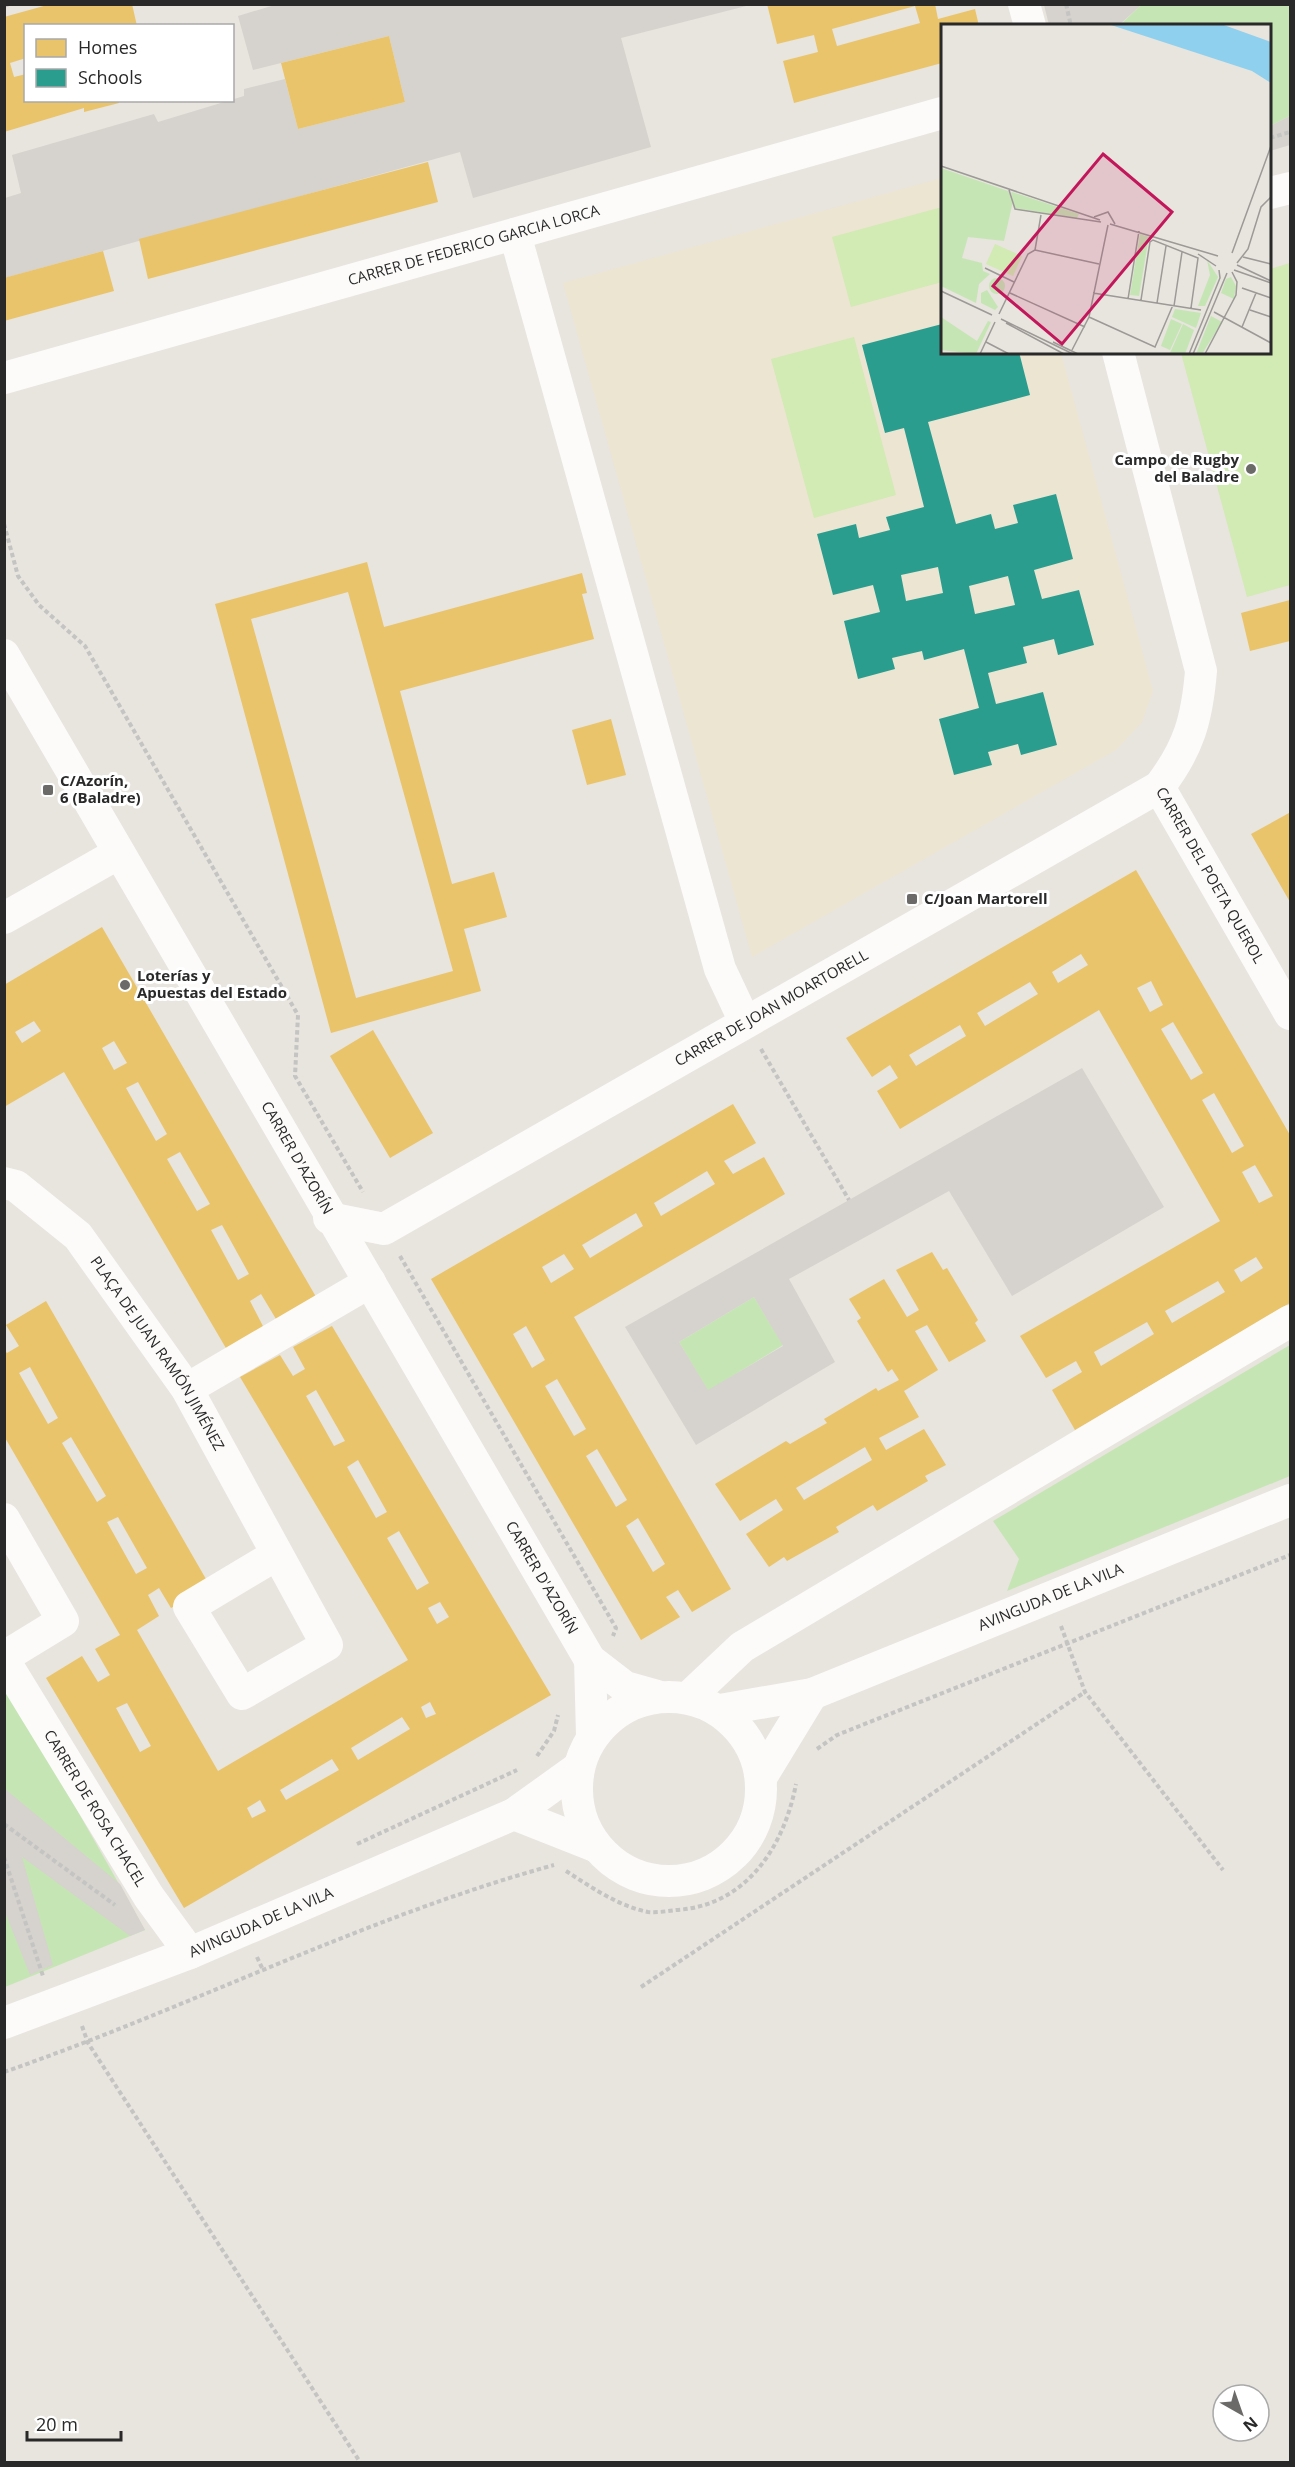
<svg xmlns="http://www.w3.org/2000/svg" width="1295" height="2467" font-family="'Open Sans',sans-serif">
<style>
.education{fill:#ece5d2}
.green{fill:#c6e5b5}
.pitch{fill:#d2eab3}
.plaza{fill:#d6d2cd;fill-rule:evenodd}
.homes{fill:#e9c46a;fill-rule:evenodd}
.schools{fill:#2a9d8f;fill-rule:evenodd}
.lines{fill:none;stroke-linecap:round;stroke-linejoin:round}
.path{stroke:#c4c4c3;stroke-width:4;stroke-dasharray:4.5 3;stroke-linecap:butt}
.minor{stroke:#fcfbfa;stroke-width:32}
.poi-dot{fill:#6c6a68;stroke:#fff;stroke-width:2}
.labels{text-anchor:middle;stroke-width:6;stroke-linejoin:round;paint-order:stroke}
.street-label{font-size:15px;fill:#292929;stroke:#fff}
.poi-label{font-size:15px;font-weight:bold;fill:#292929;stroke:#fff;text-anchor:start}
.inset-road{fill:none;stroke:#9c9996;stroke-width:1.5}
.view{fill:#c2185b;fill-opacity:0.15;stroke:#c2185b;stroke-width:3}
.inset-edge{fill:none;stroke:#292929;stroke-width:3}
</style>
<rect width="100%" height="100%" fill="#e8e4de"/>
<path class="education" d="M 942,178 L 942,352 L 1061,353 L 1153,691 L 1142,722 L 1116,750 L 752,957 L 563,283 Z"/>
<path class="green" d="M 1141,5 L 1290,5 L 1290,116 L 1270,126 L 1270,26 L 1119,26 Z
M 754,1297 L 783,1345 L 708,1391 L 679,1342 Z
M 1290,1345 L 1290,1476 L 1007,1591 L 1019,1559 L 993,1521 Z
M 4,1681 L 145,1930 L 5,1987 L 4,1987 Z"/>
<path class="pitch" d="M 942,207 L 942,282 L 851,307 L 832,237 Z
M 1290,263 L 1290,585 L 1247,597 L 1181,353 L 1270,352 L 1270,269 Z
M 854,337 L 896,495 L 814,518 L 771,359 Z"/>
<path class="plaza" d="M 278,4 L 750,5 L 621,38 L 651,147 L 473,198 L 460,152 L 5,278 L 5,198 L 21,193 L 12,155 L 154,114 L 158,122 L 244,96 L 244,89 L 285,79 L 298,129 L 405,102 L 389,36 L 253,70 L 238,16 Z
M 1044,5 L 1044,4 L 1141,5 L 1118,26 L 1049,25 Z
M 1290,116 L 1290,145 L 1270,151 L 1270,126 Z
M 1082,1068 L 1164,1207 L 1012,1296 L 949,1191 L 789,1279 L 835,1362 L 696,1445 L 625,1327 ZM 754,1297 L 783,1346 L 708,1390 L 679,1342 Z
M 5,1789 L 120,1884 L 145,1930 L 130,1936 L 22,1857 L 53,1965 L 30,1975 L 5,1912 Z"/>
<path class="homes" d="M 51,4 L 132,4 L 137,26 L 26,26 L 26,58 L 10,63 L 14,77 L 26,74 L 26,100 L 118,100 L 119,103 L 84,112 L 84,108 L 4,132 L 4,17 Z
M 767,4 L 935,4 L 938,19 L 975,9 L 979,26 L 942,26 L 942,63 L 794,103 L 783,61 L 818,52 L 814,35 L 777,44 ZM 915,6 L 920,23 L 837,46 L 832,29 Z
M 389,36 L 405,102 L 298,129 L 281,63 Z
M 428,162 L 438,202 L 148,279 L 139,239 Z
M 103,251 L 114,291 L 4,321 L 4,278 Z
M 367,562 L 384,627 L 582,573 L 587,593 L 582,594 L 594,639 L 400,691 L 452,884 L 494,872 L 507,917 L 464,929 L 481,991 L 331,1033 L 215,604 ZM 348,592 L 453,971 L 356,998 L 251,619 Z
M 1290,600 L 1290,641 L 1250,651 L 1241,613 Z
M 611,719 L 626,775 L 587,785 L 572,730 Z
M 1289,813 L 1290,816 L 1290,902 L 1251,834 Z
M 1136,870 L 1290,1135 L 1290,1303 L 1075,1430 L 1052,1390 L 1082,1372 L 1076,1361 L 1046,1378 L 1020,1336 L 1220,1221 L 1099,1010 L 900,1129 L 877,1091 L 898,1078 L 890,1065 L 872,1077 L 846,1038 ZM 1081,954 L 1088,965 L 1058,983 L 1052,972 ZM 1151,981 L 1163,1005 L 1150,1012 L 1137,988 ZM 1030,982 L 1038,994 L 985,1026 L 977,1013 ZM 1173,1022 L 1203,1073 L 1191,1080 L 1161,1029 ZM 960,1025 L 966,1036 L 916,1066 L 909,1055 ZM 1214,1093 L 1244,1146 L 1232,1153 L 1202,1100 ZM 1255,1165 L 1273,1196 L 1259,1203 L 1242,1172 ZM 1256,1257 L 1263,1268 L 1241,1282 L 1234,1270 ZM 1218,1281 L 1225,1292 L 1172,1323 L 1165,1311 ZM 1147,1322 L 1154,1334 L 1101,1366 L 1094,1352 Z
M 102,927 L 319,1302 L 279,1324 L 261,1294 L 250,1301 L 266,1332 L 230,1355 L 64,1072 L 4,1107 L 4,985 ZM 34,1021 L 41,1031 L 22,1043 L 15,1032 ZM 114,1041 L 127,1063 L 114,1070 L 102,1048 ZM 138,1082 L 167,1134 L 156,1141 L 126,1088 ZM 180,1152 L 210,1204 L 197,1211 L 167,1159 ZM 222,1225 L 249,1274 L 238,1280 L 211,1230 Z
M 373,1030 L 433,1133 L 390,1158 L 330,1056 Z
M 733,1104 L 756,1143 L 724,1161 L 733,1174 L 764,1157 L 785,1194 L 574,1317 L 731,1589 L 692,1612 L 678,1590 L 666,1597 L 680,1617 L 641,1640 L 431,1279 ZM 707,1171 L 715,1184 L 661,1216 L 654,1203 ZM 636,1213 L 643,1226 L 590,1258 L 582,1245 ZM 564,1254 L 574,1269 L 551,1283 L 542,1267 ZM 526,1326 L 545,1360 L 532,1368 L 513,1334 ZM 557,1379 L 586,1429 L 574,1436 L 545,1386 ZM 597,1449 L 627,1500 L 616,1507 L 586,1456 ZM 638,1518 L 665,1564 L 653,1572 L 626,1526 Z
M 932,1252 L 943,1270 L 947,1268 L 978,1320 L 975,1323 L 986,1341 L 949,1362 L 927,1325 L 915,1331 L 938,1370 L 904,1391 L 919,1417 L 879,1438 L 886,1450 L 924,1429 L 946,1465 L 925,1476 L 928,1481 L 877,1511 L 873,1505 L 836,1527 L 839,1532 L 787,1561 L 784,1557 L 769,1567 L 746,1534 L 783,1510 L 776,1499 L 740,1521 L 715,1484 L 786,1441 L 790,1444 L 827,1423 L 824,1419 L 876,1388 L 878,1391 L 899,1380 L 892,1369 L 888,1372 L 857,1321 L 861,1318 L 849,1299 L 884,1279 L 907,1317 L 919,1310 L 896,1270 ZM 865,1447 L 872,1460 L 804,1500 L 796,1488 Z
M 46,1301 L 210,1586 L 171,1608 L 159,1588 L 148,1595 L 159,1616 L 137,1630 L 218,1771 L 408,1660 L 240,1377 L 280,1355 L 293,1376 L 305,1369 L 293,1347 L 332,1326 L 551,1695 L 184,1908 L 46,1678 L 82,1656 L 98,1682 L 110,1675 L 95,1649 L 120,1635 L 4,1436 L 4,1350 L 7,1353 L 19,1346 L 6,1325 ZM 30,1367 L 58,1418 L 48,1424 L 19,1373 ZM 316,1390 L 345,1441 L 334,1446 L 306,1396 ZM 71,1437 L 106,1496 L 97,1502 L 62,1443 ZM 358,1460 L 387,1512 L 376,1518 L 347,1467 ZM 118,1517 L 147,1568 L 136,1574 L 107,1522 ZM 399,1531 L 429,1583 L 417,1590 L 387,1538 ZM 440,1602 L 449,1617 L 437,1624 L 428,1608 ZM 430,1702 L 436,1714 L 426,1718 L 421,1707 ZM 127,1703 L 151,1746 L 140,1752 L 116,1708 ZM 402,1717 L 410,1729 L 358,1760 L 351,1748 ZM 332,1759 L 339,1770 L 286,1800 L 280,1790 ZM 260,1800 L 266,1811 L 252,1818 L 247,1808 Z"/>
<path class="schools" d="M 942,324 L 942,352 L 1019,352 L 1030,395 L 928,422 L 956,524 L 991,514 L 995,529 L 1018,523 L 1013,505 L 1056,494 L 1073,559 L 1034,570 L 1042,599 L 1079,590 L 1094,645 L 1058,655 L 1054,639 L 1023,647 L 1027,663 L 988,673 L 996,704 L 1043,692 L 1057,745 L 1021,755 L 1018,744 L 988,752 L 992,765 L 954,775 L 939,719 L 979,708 L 964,649 L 924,660 L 922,651 L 892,658 L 895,669 L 858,679 L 844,621 L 880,612 L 873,585 L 833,595 L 817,534 L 856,524 L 859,538 L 890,530 L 886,517 L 924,507 L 904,428 L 885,433 L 862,345 ZM 938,567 L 943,593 L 906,601 L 901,575 ZM 1008,576 L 1015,605 L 975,614 L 969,586 Z"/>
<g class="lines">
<path class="path" d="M 1066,4 L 1071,26
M 4,6 L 9,4
M 1270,138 L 1290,132
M 4,524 L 18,576 L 39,605 L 85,646 L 298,1015 L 295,1076 L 363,1192
M 761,1049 L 849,1200
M 400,1256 L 616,1628 L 613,1636
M 1061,1626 L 1085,1692 L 1223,1870
M 817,1749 L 837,1735 L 1290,1555
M 537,1756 L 554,1731 L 558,1715
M 4,1824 L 115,1905
M 357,1844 L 517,1770
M 4,1857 L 43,1976
M 566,1871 C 591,1887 618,1906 648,1912 C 657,1913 667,1911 676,1910 C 746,1906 784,1847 796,1784
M 257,1957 L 263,1970
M 641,1987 L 1085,1692
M 82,2026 L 88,2043 L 360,2462
M 4,2072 C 189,2008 365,1917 554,1865"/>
<g class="minor">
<path d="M 1024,4 L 1030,26"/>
<path d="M 1270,193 L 1290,188"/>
<path d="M 515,234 L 720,969 L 745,1022"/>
<path id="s1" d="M 4,378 L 942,113"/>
<path id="s2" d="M 4,655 L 292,1149 C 390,1319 490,1489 590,1660 L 625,1687 L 657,1696"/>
<path id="s3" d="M 1159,787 L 1290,1014"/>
<path d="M 4,918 L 119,853"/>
<path id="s4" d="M 4,1183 L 16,1186 L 78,1236 L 187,1389 L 327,1645 L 242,1694 L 189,1607 L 276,1555"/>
<path id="s5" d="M 329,1218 L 384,1229 L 1159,787 C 1189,748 1197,719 1201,671 L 1118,352"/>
<path d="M 187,1389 L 370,1282"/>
<path d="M 4,1519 L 63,1621 L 4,1657"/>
<path id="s6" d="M 4,1660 L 149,1897 L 190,1953"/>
<path d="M 590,1660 L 592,1736"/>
<circle cx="669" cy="1789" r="92"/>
<path d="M 689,1697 L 742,1647 L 1290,1321"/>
<path id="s7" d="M 720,1710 L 812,1694 L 1290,1500"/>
<path d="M 762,1776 L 812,1694"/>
<path d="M 514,1814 L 595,1846"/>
<path id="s8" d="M 4,2023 L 190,1953 L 514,1814 L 578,1768"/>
</g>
</g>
<g class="poi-dot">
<circle cx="1251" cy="469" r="6"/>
<rect x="42" y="784" width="12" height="12" rx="3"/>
<rect x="906" y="893" width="12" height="12" rx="3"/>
<circle cx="125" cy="985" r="6"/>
</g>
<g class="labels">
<g class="street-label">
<text dy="5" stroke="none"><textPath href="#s1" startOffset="488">CARRER DE FEDERICO GARCIA LORCA</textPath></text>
<text dy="5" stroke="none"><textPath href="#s3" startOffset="102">CARRER DEL POETA QUEROL</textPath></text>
<text dy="5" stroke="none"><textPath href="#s5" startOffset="502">CARRER DE JOAN MOARTORELL</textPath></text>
<text dy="5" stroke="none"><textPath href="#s2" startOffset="582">CARRER D'AZORÍN</textPath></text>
<text dy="5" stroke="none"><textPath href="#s4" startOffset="234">PLAÇA DE JUAN RAMÓN JIMÉNEZ</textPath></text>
<text dy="5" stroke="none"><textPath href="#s2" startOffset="1068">CARRER D'AZORÍN</textPath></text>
<text dy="5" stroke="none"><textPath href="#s7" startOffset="351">AVINGUDA DE LA VILA</textPath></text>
<text dy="5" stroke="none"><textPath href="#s6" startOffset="174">CARRER DE ROSA CHACEL</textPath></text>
<text dy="5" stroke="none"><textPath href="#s8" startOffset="276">AVINGUDA DE LA VILA</textPath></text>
</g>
<g class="poi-label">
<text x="1239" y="465" text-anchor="end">Campo de Rugby<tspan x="1239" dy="17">del Baladre</tspan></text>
<text x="60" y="786">C/Azorín,<tspan x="60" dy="17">6 (Baladre)</tspan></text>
<text x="924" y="904">C/Joan Martorell</text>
<text x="137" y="981">Loterías y<tspan x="137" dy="17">Apuestas del Estado</tspan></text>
</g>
</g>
<g transform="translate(941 24)">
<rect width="330" height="330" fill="#e8e4de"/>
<path d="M 0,144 L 67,167 L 72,177 L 63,217 L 27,213 L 21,234 L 41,239 L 42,247 L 49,250 L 38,260 L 35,279 L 0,262 ZM 70,169 L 71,168 L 138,190 L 136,194 L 74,184 ZM 199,210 L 211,214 L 207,218 L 198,272 L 189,271 ZM 266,236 L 277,253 L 264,282 L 257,282 L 269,251 ZM 290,253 L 295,262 L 293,275 L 280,269 L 285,255 ZM48 262a8 8 0 1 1 16 0a8 8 0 1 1-16 0ZM 46,266 L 57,283 L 54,286 L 40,279 L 40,269 ZM 234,285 L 260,289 L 255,304 L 231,293 ZM 270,292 L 281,298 L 261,330 L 255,330 ZM 0,293 L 36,317 L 47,297 L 50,298 L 35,330 L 0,326 ZM 230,295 L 241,300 L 229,326 L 220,322 ZM 242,300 L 253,306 L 244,330 L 229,329 Z" fill="#c6e5b5"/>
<path d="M 54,220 L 81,232 L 72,252 L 45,240 Z" fill="#d2eab3"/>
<path d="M 167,0 L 280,0 L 330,18 L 330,59 L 311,47 Z" fill="#8ed0ed"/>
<path class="inset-road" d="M 0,142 L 159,196M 68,166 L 74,185 L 160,198M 153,193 L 167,188 L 174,200M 169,200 L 277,232M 94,226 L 158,240M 291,229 L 330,122M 257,230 L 275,242M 302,233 L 330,240M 296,239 L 307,225 L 320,183 L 330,173M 296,241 L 330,257M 44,244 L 73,258M 293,246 L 330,259M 301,264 L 330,274M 0,267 L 51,291M 69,269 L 144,303M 152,269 L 260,286M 187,275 L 198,207M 200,276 L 209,218 L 212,216 L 257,234 L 250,284M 216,279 L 225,222M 233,282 L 241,228M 309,286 L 330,293M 273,288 L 330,319M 58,290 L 87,230 L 94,226 L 100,191M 148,293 L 214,323 L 232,281M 60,295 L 132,330M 65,299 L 123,330M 301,303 L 315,269M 45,318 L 68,330M 112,318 L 137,330M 131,326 L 148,293 L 167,201M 39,330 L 54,298M 248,330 L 279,254 L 278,246M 252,330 L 286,249M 264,330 L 295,271 L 296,258 L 291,248"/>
<path class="view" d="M 162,130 L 231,188 L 121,320 L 52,262 Z"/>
<rect width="330" height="330" class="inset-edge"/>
</g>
<rect width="1295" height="2467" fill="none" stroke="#292929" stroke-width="12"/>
<rect x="24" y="24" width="210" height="78" fill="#ffffff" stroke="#a9a9a9" stroke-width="1.5"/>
<rect x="36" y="39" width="30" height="18" fill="#e9c46a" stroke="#a9a9a9" stroke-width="1.5"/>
<text x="78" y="54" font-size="18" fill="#292929">Homes</text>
<rect x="36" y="69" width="30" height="18" fill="#2a9d8f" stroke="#a9a9a9" stroke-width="1.5"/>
<text x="78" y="84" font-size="18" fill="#292929">Schools</text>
<g transform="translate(1241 2413) rotate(140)"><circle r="28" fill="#ffffff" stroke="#a9a9a9" stroke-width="1.5"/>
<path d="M0-4.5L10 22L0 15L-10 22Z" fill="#6c6a68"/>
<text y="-9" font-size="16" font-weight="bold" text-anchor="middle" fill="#292929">N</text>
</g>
<path d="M27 2431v9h94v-9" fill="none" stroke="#292929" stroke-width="3"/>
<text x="36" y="2431" font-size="18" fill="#292929" stroke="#ffffff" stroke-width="4.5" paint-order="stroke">20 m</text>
</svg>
